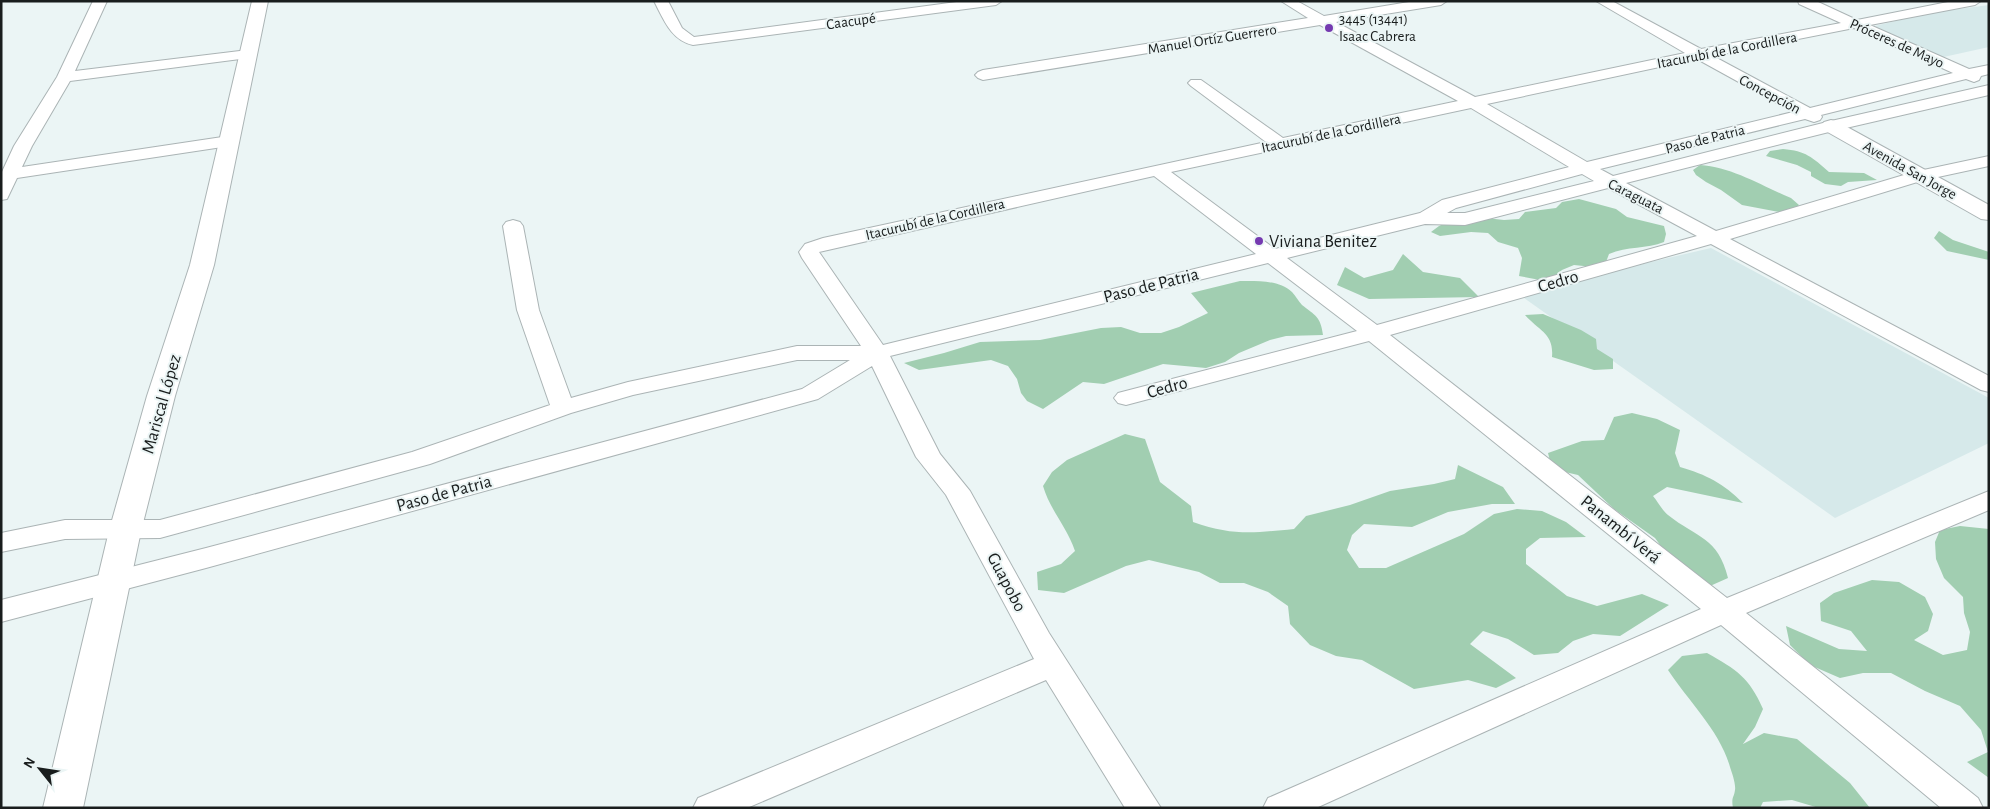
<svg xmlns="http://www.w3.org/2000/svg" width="1990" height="809" font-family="'Alegreya Sans',sans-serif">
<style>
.built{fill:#d6e9ea}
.green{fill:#a1ceb1}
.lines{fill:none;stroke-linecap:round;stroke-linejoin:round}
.minor-casing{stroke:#abb4b5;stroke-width:2}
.tertiary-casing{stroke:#abb4b5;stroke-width:2}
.minor{fill:#fff;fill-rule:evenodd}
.tertiary{fill:#fff;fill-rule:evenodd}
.poi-dot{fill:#753ab0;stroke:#ebf5f5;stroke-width:2}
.labels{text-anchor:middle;stroke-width:4;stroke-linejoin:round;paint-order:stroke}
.far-poi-label{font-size:15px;fill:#191d1d;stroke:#ebf5f5;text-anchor:start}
.far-street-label{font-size:15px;fill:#191d1d;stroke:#ebf5f5}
.poi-label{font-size:18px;fill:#191d1d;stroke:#ebf5f5;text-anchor:start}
.street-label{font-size:18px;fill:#191d1d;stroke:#ebf5f5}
</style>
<rect width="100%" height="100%" fill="#ebf5f5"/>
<path class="built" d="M 1989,5 L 1989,47 L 1939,58 L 1875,26 L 1928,13 Z
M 1711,248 L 1989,398 L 1989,443 L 1835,518 L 1517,293 Z"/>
<path class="green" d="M 1783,149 C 1806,151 1812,157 1829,172 L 1864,173 L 1877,180 L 1848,182 L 1841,186 L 1825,184 L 1811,176 L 1811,172 L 1797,165 L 1766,156 L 1770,151 Z
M 1700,165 C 1732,167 1762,186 1791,198 L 1799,205 L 1794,211 L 1779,212 L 1742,205 L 1721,190 L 1706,182 L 1696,175 L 1693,170 Z
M 1579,199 L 1616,209 L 1627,217 L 1664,226 L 1666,234 L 1664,242 C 1647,249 1627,246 1609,254 L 1606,262 L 1593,267 L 1574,265 L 1562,270 L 1555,276 L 1540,280 L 1519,276 L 1522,258 L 1518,248 L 1498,242 L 1488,233 L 1471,232 L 1440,236 L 1431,232 L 1439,226 L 1450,221 L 1486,218 L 1504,220 L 1519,219 L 1525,212 L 1556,208 L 1562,202 Z
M 1939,231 L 1953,240 L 1989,252 L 1989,260 L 1947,251 L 1934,238 Z
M 1403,254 L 1423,272 L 1460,278 L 1479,297 L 1369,299 L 1337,285 L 1345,267 L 1364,278 L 1393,270 Z
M 1240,281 C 1258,281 1279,280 1292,292 C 1296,296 1298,301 1302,305 C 1315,315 1321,317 1323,335 L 1286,336 L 1270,340 L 1239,353 L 1225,362 L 1206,368 L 1163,364 L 1104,384 L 1083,382 L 1043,409 L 1027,401 L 1021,393 L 1017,379 L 1008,366 L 991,360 L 919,370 L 904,363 L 944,353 L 980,342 L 1040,340 L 1101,328 L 1121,327 L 1140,333 L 1161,333 L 1179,327 L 1208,313 L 1191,293 Z
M 1543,314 L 1581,330 L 1596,339 L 1597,349 L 1613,359 L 1613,369 L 1594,370 L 1552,357 C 1554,333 1539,331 1525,315 Z
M 1632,413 L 1657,419 L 1680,430 L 1675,453 L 1680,467 C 1707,475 1723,483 1743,503 L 1667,487 L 1653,496 C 1658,502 1662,510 1668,515 C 1697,538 1718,537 1728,578 L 1710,586 L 1682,575 L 1655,538 L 1614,509 L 1578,475 L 1552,469 L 1548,453 L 1582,441 L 1604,440 L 1614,417 Z
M 1125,434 L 1145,439 L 1160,482 L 1191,506 L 1193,522 C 1233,536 1253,533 1294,529 L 1306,516 L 1350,505 L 1390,491 L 1434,484 L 1455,479 L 1458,465 L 1503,487 L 1515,504 L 1492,504 L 1448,512 L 1412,527 L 1364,524 L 1352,535 L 1347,550 L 1359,568 L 1386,568 L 1464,534 L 1494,514 L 1517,509 L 1542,511 L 1566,522 L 1586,537 L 1540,538 L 1526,549 L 1526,564 L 1567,596 L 1597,606 L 1642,594 L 1669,605 L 1620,636 L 1593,634 L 1573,641 L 1558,653 L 1534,655 L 1508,639 L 1483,631 L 1470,644 L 1516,678 L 1496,688 L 1468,680 L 1414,689 L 1362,660 L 1336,656 L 1310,645 L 1290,624 L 1288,606 L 1268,592 L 1244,583 L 1220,583 L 1199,572 L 1149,560 L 1126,566 L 1064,593 L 1038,590 L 1037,572 L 1061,564 L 1075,551 C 1067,527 1050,510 1043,486 L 1052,472 L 1067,460 Z
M 1960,526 L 1989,529 L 1989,778 L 1967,762 L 1988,752 L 1981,730 L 1960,706 L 1925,691 L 1891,673 L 1863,673 L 1840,678 L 1810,665 L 1790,645 L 1786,626 L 1839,649 L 1867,651 L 1851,631 L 1821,621 L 1820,603 L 1834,593 L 1872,580 L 1899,582 L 1925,597 L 1933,614 L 1928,631 L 1914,640 L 1943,655 L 1967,650 L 1970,632 L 1964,613 L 1963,597 L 1944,578 L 1936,559 L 1935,542 L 1940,530 Z
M 1707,653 C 1737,670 1749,677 1763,709 L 1755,727 L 1743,744 L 1764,733 L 1797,739 L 1850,783 L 1870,808 L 1819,808 L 1792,800 L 1763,802 L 1760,808 L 1733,808 C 1731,797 1734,798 1735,790 C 1736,784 1732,773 1730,767 C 1720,731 1689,702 1668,670 L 1682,656 Z"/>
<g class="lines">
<g class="minor-casing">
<path id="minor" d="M 93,1 L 107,1 L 75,71 L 248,50 L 253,51 L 255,54 L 253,57 L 248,58 L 70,81 L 32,146 L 22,167 L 229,136 L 235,137 L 237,141 L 235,145 L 229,146 L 17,178 L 7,199 L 1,200 L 1,174 L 14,146 L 57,77 Z
M 654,1 L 668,1 L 682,28 L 694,37 L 964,1 L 1002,1 L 996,5 L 693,45 C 671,40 664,20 654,1 Z
M 1281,1 L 1297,1 L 1324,16 L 1415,1 L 1447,1 L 1441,5 L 1336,22 L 1475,97 L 1685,53 L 1596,1 L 1612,1 L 1701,49 L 1841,23 L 1799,4 L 1798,1 L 1816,1 L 1857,20 L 1953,1 L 1981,1 L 1975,5 L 1870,25 L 1969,69 L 1989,65 L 1989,74 L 1981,76 L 1979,80 L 1974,82 L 1966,79 L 1821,115 L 1822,117 L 1820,120 L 1814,122 L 1805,119 L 1600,169 L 1613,176 L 1831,121 L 1989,85 L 1989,95 L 1833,131 L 1626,183 L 1716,231 L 1914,172 L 1989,156 L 1989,166 L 1924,180 L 1730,239 L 1989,376 L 1989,392 L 1981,390 L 1711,244 L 1390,335 L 1727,598 L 1989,491 L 1989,510 L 1746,613 L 1978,798 L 1983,808 L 1941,808 L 1721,625 L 1316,808 L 1263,808 L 1268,798 L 1701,609 L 1369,341 L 1126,405 L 1118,403 L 1114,398 L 1118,393 L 1357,331 L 1268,263 L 890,356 L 940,454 L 970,491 L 1049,633 L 1161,808 L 1125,808 L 1046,680 L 747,808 L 693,808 L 698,798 L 1034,659 L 946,495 L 916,457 L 872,366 L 818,399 L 206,568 L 1,622 L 1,600 L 206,548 L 802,389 L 850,360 L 797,360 L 633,395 L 571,413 L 430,464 L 160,538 L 65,539 L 1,552 L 1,533 L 65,520 L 160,520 L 412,452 L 550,405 L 517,310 L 503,226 L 506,222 L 513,220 L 520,222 L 523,226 L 539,310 L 571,398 L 628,382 L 797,346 L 861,346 L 802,258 L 799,252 L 805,244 L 823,238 L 1266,142 L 1191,86 L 1188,83 L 1191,80 L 1201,80 L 1283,138 L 1458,101 L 1320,25 L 983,80 L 978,78 L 975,75 L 978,72 L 983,70 L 1308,18 ZM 1854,28 L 1953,73 L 1810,108 L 1713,56 ZM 1697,59 L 1793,112 L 1587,162 L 1487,104 ZM 1471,108 L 1569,167 L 1442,200 L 1420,213 L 1275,249 L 1171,172 ZM 1582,174 L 1594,181 L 1465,213 L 1447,213 L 1456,208 ZM 1154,176 L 1256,254 L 883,345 L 819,252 ZM 1608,188 L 1697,236 L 1377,325 L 1287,258 L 1425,224 L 1465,225 Z"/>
</g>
<g class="tertiary-casing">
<path id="tertiary" d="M 252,1 L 268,1 L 214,265 L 175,396 L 141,531 L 83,808 L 43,808 L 109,531 L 147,396 L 190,265 Z
M 1831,120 L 1838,122 L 1989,205 L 1989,220 L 1981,219 L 1824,130 L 1821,126 L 1824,122 Z"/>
</g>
<use href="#minor" class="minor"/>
<use href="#tertiary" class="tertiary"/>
</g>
<g class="poi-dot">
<circle cx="1329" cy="28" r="5"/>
<circle cx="1259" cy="241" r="5"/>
</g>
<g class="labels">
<g class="far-poi-label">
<text x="1339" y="24">3445 (13441)<tspan x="1339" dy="17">Isaac Cabrera</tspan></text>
</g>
<g class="far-street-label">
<text transform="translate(851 21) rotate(-8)" y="5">Caacupé</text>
<text transform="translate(1212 39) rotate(-9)" y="5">Manuel Ortíz Guerrero</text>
<text transform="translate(1897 43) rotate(24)" y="5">Próceres de Mayo</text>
<text transform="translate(1727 50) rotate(-11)" y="5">Itacurubí de la Cordillera</text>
<text transform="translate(1770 94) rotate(28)" y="5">Concepción</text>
<text transform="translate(1331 133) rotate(-12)" y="5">Itacurubí de la Cordillera</text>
<text transform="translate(1705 139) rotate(-14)" y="5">Paso de Patria</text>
<text transform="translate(1910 170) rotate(29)" y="5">Avenida San Jorge</text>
<text transform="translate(1636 196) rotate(27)" y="5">Caraguata</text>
<text transform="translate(935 219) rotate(-13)" y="5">Itacurubí de la Cordillera</text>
</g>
<g class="poi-label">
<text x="1269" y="247">Viviana Benitez</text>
</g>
<g class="street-label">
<text transform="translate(1558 281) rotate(-16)" y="6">Cedro</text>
<text transform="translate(1151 285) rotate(-14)" y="6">Paso de Patria</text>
<text transform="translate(1167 387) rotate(-15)" y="6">Cedro</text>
<text transform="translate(161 404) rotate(-74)" y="6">Mariscal López</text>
<text transform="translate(444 493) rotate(-15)" y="6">Paso de Patria</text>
<text transform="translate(1621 529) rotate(39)" y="6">Panambí Verá</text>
<text transform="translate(1007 582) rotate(62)" y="6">Guapobo</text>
</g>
</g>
<rect width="1990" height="809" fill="none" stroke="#191d1d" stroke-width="5"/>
<g transform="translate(40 769) rotate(300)" stroke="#ebf5f5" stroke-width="4" paint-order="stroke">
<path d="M0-4L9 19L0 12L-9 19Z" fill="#191d1d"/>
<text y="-8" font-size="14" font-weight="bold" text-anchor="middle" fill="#191d1d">N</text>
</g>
</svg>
